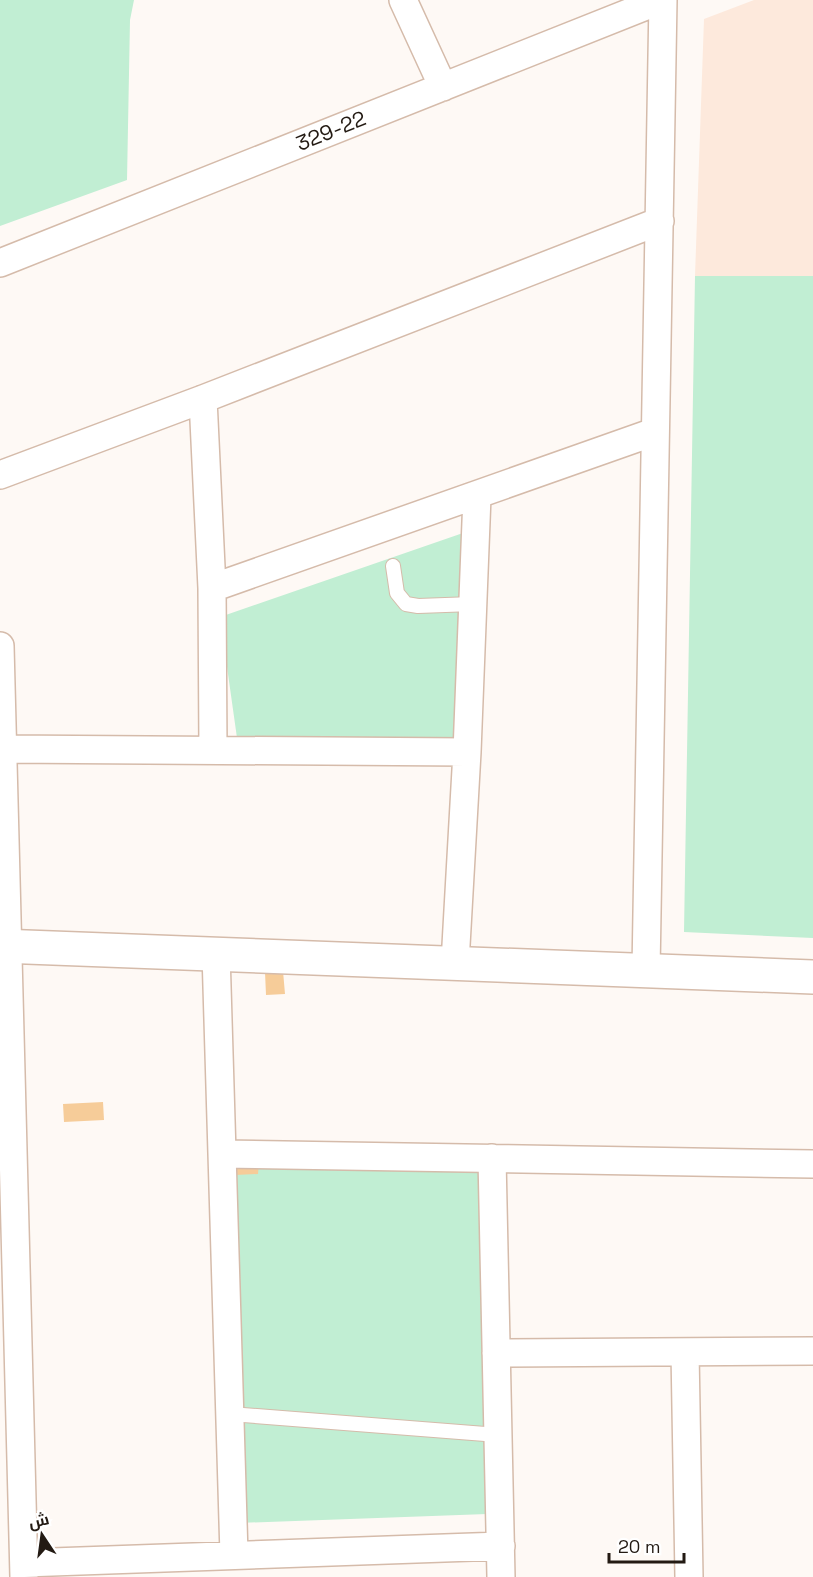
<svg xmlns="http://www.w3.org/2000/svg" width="813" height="1577" font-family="'Space Grotesk',Cairo,sans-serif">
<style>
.built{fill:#fde9dc}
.green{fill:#c1eed3}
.building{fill:#f6cc99}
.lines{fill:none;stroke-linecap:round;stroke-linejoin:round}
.lane-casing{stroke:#d5bbaa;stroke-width:16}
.street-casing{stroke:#d5bbaa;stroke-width:30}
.secondary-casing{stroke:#d5bbaa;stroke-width:36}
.lane{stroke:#fff;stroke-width:14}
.street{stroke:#fff;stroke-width:27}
.secondary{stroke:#fff;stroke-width:33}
.labels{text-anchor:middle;stroke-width:4.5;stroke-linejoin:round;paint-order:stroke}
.street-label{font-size:21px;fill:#231a13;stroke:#fff}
</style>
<rect width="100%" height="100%" fill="#fef9f5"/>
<path class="built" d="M 754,0 L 813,0 L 813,276 L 695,276 L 704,19 Z"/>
<path class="green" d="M 0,0 L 134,0 L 130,20 L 127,180 L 0,226 Z
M 695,276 L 813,276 L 813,938 L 684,932 Z
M 463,533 L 456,745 L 237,738 L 220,617 Z
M 231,1160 L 478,1165 L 487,1514 L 238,1523 Z"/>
<path class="building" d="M 283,971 L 285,994 L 266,995 L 265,972 Z
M 103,1102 L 104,1120 L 64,1122 L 63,1104 Z
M 232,1161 L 259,1161 L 258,1174 L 235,1175 Z"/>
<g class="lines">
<g class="lane-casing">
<path id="lane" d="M 393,566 L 397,593 L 406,604 L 418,606 L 473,604
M 230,1414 L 498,1435"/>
</g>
<g class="street-casing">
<path id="street" d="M 403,0 L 443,87
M 0,263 L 661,0
M 203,399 L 212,588 L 213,750
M 0,475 L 203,399 L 660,221
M 212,588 L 654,432
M 0,646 L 24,1577
M 3,749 L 467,752
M 216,953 L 234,1555
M 455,963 L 467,752 L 477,496
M 646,970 L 663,0
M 223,1154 L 813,1164
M 492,1158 L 501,1577
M 685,1352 L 689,1577
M 496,1353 L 813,1351
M 24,1563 L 501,1546"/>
</g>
<g class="secondary-casing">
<path id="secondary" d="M 0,946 L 813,977"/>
</g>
<use href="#lane" class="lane"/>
<use href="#street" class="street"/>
<use href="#secondary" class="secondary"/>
</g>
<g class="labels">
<g class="street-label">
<text transform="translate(331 131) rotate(-22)" y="7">329-22</text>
</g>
</g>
<g transform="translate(42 1535) rotate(347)" stroke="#ffffff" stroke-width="4.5" paint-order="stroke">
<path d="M0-4.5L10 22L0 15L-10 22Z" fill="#231a13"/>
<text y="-9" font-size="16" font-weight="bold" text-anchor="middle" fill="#231a13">ش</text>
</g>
<path d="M609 1553v9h75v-9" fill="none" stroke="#231a13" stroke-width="3"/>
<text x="618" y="1553" font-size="18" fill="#231a13" stroke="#ffffff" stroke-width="4.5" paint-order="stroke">20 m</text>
</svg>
